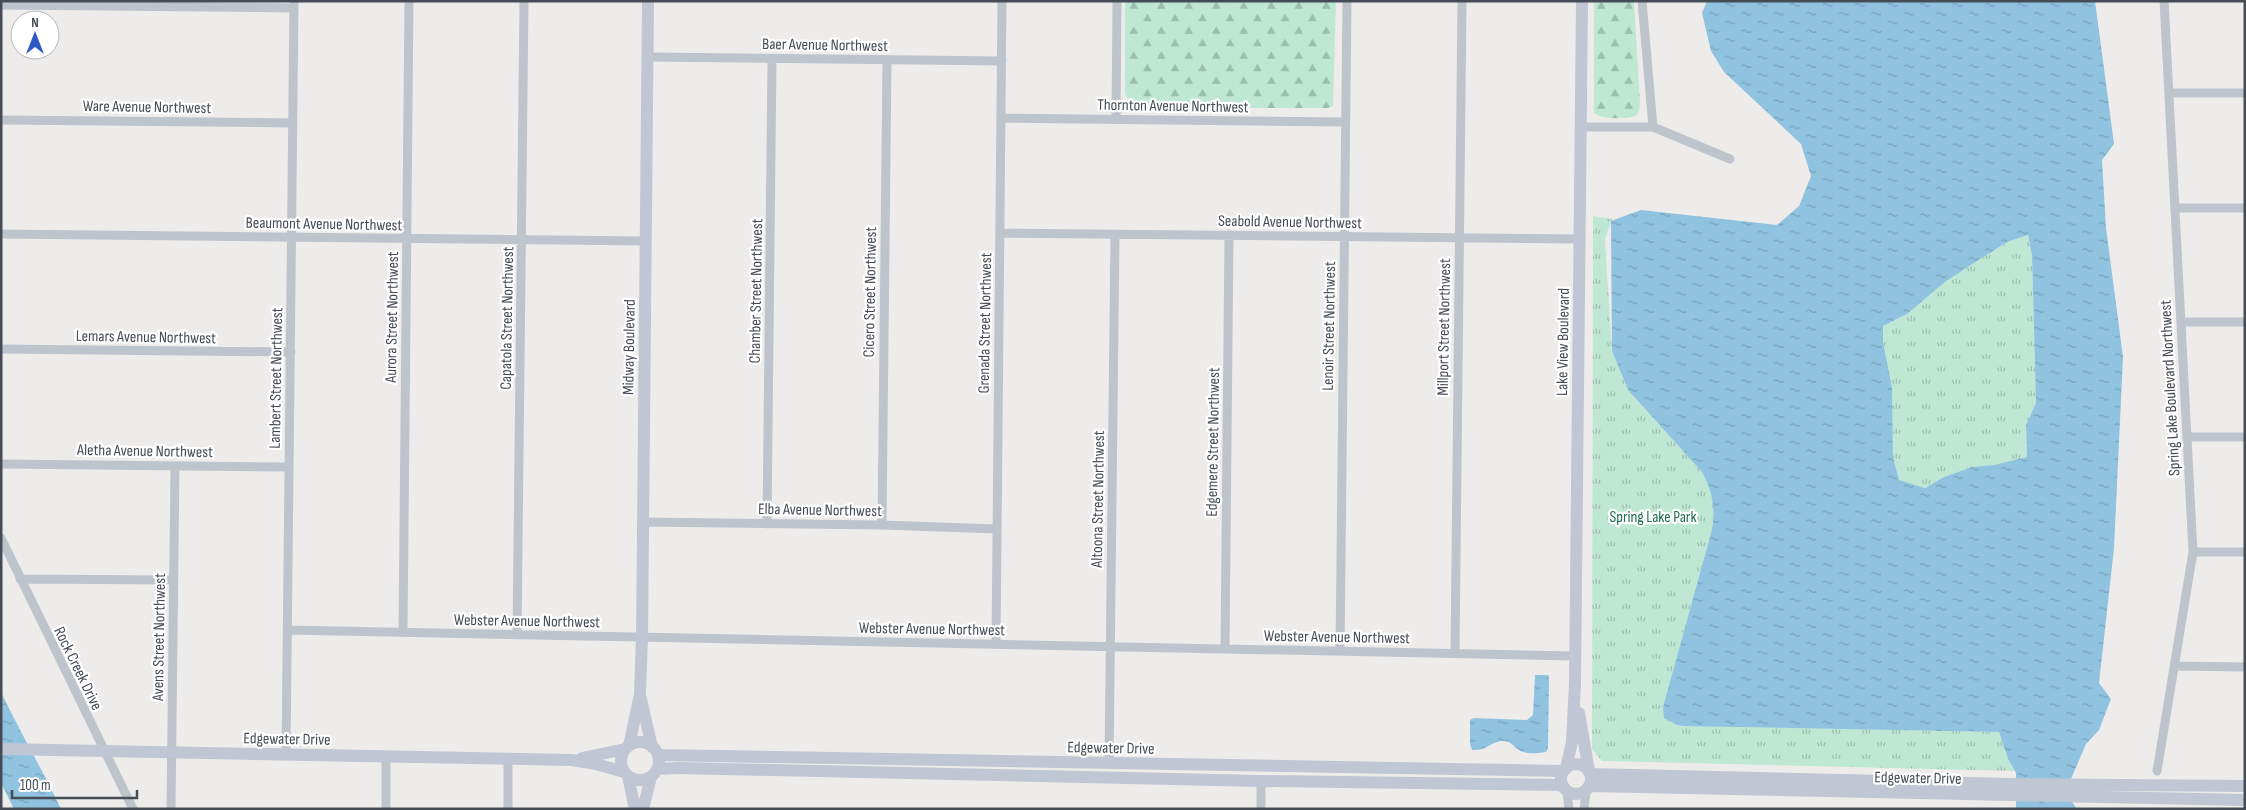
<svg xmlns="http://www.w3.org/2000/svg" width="2246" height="810" font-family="'Sofia Sans Condensed',sans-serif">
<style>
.grass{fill:url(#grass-tufts)}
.forest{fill:url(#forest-firs)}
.water{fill:url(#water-ripples);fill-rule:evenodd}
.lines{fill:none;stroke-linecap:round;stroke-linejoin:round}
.street{stroke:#bec4cc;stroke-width:9}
.secondary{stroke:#c0c6d3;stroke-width:12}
.labels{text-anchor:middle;stroke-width:4.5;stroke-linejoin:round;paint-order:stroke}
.street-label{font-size:16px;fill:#464c56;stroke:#fff}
.park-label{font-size:16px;fill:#206e53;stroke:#fff}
</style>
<defs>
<pattern id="grass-tufts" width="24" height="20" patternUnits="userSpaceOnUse" patternTransform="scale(1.25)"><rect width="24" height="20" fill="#bee8d4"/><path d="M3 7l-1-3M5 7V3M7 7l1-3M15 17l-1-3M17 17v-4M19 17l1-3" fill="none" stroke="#9cbeaf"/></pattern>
<pattern id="forest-firs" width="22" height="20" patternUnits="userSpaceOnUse" patternTransform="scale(1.25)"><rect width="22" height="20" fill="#bee8d4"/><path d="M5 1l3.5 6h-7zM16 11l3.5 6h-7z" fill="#9cbeaf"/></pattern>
<pattern id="water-ripples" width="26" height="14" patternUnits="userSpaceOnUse" patternTransform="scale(1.25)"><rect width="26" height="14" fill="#8fc3e0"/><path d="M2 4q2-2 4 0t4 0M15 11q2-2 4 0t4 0" fill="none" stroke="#77a1b8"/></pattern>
</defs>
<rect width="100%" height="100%" fill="#eeeceb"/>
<path class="grass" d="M 1593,216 L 1612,219 L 1605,240 L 1612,351 L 1628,390 L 1702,472 C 1713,492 1716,511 1711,533 L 1663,707 L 1677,725 L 1999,732 L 2008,759 L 2015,771 L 1602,761 L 1592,749 Z
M 2028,235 L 2032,256 L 2036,403 L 2026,425 L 2027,457 L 1994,465 L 1972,467 L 1944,477 L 1925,488 L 1899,480 L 1893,457 L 1892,387 L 1883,342 L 1883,326 L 1907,314 L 1945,282 L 1971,265 L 2007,242 Z"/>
<path class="forest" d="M 1125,1 L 1336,1 L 1333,106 L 1328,108 L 1140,108 L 1131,103 L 1125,94 Z
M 1594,1 L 1634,1 L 1640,104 L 1639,111 L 1636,116 C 1625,119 1603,120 1594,113 Z"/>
<path class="water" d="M 1707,1 L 2095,1 L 2114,144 L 2102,160 L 2106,228 L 2123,357 L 2114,548 L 2099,683 L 2111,699 L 2099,730 L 2086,744 L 2071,779 L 2069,798 L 2077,809 L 2016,809 L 2016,773 L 2008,759 L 1999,732 L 1684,726 L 1677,725 L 1664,718 L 1663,707 L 1711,533 C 1716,511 1713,492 1702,472 L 1628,390 L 1612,351 L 1611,221 L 1641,210 L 1777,225 L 1799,206 L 1811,176 L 1801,144 L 1724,72 L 1711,51 L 1702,13 ZM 2028,235 L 2032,256 L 2036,403 L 2026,425 L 2027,457 L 1994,465 L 1972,467 L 1944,477 L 1925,488 L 1899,480 L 1893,457 L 1892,387 L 1883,342 L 1883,326 L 1907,314 L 1945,282 L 1971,265 L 2007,242 Z
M 1535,675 L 1548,675 L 1549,677 L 1548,748 L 1546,752 C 1538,753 1526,755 1519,750 C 1513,746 1511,741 1502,741 C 1492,741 1487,751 1472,750 L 1470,744 L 1470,720 L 1474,718 L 1527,720 L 1533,715 Z
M 1,692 C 20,732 42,769 61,809 L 14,809 L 1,783 Z"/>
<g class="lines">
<path class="street" d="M 1642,1 L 1653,127
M 1,5 L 294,8
M 648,57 L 1002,61
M 2169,93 L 2245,93
M 1001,118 L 1345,122
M 1116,119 L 1117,1
M 1,120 L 293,123
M 1581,127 L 1653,127 L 1730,159
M 2175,208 L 2245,208
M 1000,233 L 1580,239
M 1,234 L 646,241
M 2181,322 L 2245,322
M 1,349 L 291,352
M 2187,437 L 2245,437
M 1,464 L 289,467
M 643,522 L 882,525 L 997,529
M 767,524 L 772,59
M 882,525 L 887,60
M 1,538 L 133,809
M 2193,552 L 2245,552
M 20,579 L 173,580
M 288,630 L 1575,656
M 403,632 L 409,1
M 517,635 L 524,1
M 996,644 L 1002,1
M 1225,649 L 1229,235
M 1340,651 L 1347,1
M 1455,653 L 1462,1
M 2174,666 L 2245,667
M 286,754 L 294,1
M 1109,764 L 1115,234
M 2157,771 L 2193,552 L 2164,1
M 1567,792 L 1569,809
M 171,809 L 175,466
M 386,809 L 386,756
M 508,809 L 508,759
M 1261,809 L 1261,781
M 1584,809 L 1586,792"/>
<path class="secondary" d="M 641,699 L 652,747
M 1579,713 L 1589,771
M621 761a19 19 0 1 1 38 0a19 19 0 1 1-38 0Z
M 629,746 L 640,694 L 642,637 L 648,1
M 1,749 L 572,760 L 596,764 L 624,772
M 658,755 L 1563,771
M 582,758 L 625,749
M1561 779a15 15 0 1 1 30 0a15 15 0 1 1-30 0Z
M 657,769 L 678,768 L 1261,781 L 1562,785
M 1566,769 L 1572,742 L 1575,683 L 1582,1
M 1591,774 L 2010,784 L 2245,786
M 628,776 L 635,809
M 1590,786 L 2245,800
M 643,809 L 651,777"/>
</g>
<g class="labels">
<g class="street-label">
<text transform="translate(825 44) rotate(1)" y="6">Baer Avenue Northwest</text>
<text transform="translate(1173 105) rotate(1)" y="6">Thornton Avenue Northwest</text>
<text transform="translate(147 106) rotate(1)" y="6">Ware Avenue Northwest</text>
<text transform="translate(1290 221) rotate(1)" y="6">Seabold Avenue Northwest</text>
<text transform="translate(324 223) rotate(1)" y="6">Beaumont Avenue Northwest</text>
<text transform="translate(755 291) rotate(-89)" y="6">Chamber Street Northwest</text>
<text transform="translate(869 292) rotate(-89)" y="6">Cicero Street Northwest</text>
<text transform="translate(391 317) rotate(-89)" y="6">Aurora Street Northwest</text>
<text transform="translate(506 318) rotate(-89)" y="6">Capatola Street Northwest</text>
<text transform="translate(984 323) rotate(-89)" y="6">Grenada Street Northwest</text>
<text transform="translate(1328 326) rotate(-89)" y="6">Lenoir Street Northwest</text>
<text transform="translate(1443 327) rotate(-89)" y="6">Millport Street Northwest</text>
<text transform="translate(146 336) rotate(1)" y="6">Lemars Avenue Northwest</text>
<text transform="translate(1562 342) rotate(-89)" y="6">Lake View Boulevard</text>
<text transform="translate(628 347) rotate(-89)" y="6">Midway Boulevard</text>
<text transform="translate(275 378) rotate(-89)" y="6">Lambert Street Northwest</text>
<text transform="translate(2169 388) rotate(-93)" y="6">Spring Lake Boulevard Northwest</text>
<text transform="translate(1212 442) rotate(-89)" y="6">Edgemere Street Northwest</text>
<text transform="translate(145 450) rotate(1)" y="6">Aletha Avenue Northwest</text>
<text transform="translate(1097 499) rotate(-89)" y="6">Altoona Street Northwest</text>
<text transform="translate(820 509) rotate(1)" y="6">Elba Avenue Northwest</text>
<text transform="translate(527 620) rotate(1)" y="6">Webster Avenue Northwest</text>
<text transform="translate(932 628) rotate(1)" y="6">Webster Avenue Northwest</text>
<text transform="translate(1337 636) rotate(1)" y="6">Webster Avenue Northwest</text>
<text transform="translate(158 637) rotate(-89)" y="6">Avens Street Northwest</text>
<text transform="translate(79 668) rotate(64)" y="6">Rock Creek Drive</text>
<text transform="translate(287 738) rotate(1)" y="6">Edgewater Drive</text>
<text transform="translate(1111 747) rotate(1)" y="6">Edgewater Drive</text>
<text transform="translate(1918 777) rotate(1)" y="6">Edgewater Drive</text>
</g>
<g class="park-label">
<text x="1653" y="522">Spring Lake Park</text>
</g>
</g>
<rect width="2246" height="810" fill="none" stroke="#464c56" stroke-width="5"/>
<g transform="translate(35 35)"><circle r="24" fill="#ffffff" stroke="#b5b7bb"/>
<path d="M0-4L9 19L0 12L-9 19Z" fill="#2d59c6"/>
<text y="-8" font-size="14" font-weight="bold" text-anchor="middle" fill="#464c56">N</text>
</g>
<path d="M12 790v8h125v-8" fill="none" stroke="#464c56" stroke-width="2.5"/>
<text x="20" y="790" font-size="15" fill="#464c56" stroke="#ffffff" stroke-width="4" paint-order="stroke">100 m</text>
</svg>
